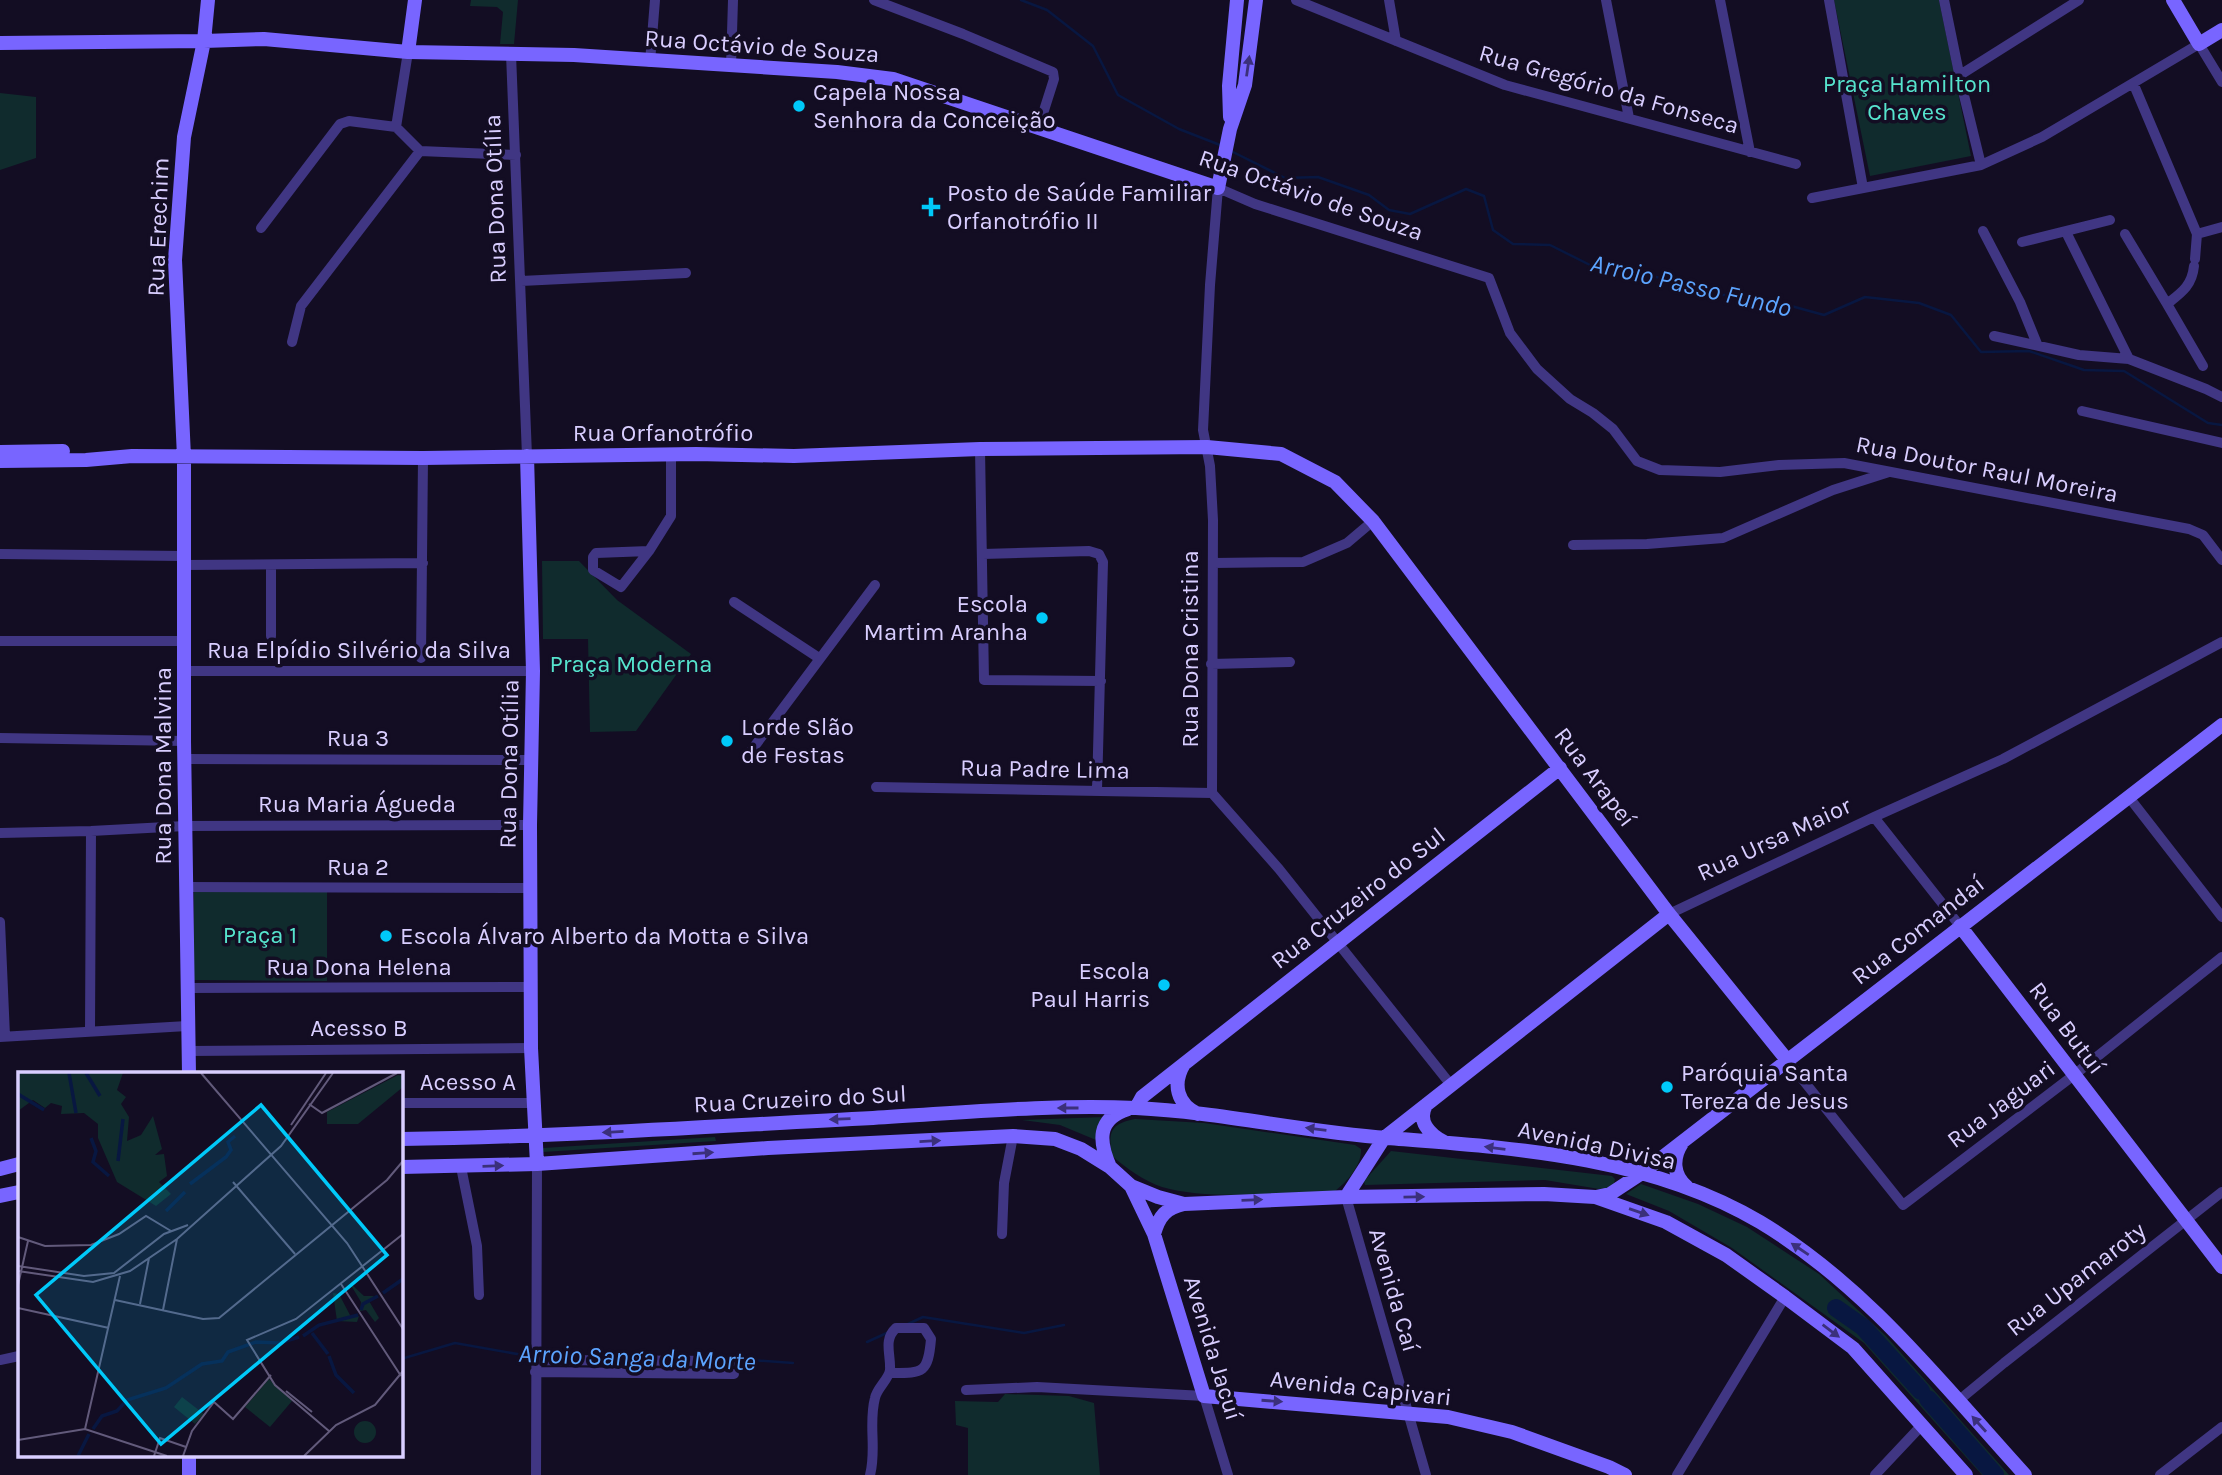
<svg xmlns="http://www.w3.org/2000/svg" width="2222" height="1475" font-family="Karla,sans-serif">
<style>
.green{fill:#102b2d}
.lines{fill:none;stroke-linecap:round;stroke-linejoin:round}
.stream{stroke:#081741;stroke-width:2.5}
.river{stroke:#081741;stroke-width:18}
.street{stroke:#403683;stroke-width:10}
.secondary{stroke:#7865ff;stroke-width:14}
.oneway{fill:#3b307b}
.poi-dot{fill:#00c9f9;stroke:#130d23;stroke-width:2.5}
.labels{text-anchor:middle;stroke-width:7;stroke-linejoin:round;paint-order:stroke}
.street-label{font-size:24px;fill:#d9ceff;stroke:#130d23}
.park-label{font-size:24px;fill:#56e3cd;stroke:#130d23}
.poi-label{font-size:24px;fill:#d9ceff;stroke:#130d23;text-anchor:start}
.water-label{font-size:26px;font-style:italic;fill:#5ca4ff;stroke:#130d23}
.inset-river{fill:none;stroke:#081741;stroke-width:3.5}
.inset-road{fill:none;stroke:#625a7b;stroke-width:2}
.view{fill:#00c9f9;fill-opacity:0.15;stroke:#00c9f9;stroke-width:3.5}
.inset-edge{fill:none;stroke:#d9ceff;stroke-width:3.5}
</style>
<rect width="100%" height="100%" fill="#130d23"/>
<path class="green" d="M 471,0 L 518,0 L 514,44 L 500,44 L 503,12 L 497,7 L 470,6 Z
M 1834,0 L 1939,0 L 1971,156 L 1870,176 Z
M 0,93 L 36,97 L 36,158 L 0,170 Z
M 542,561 L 579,561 L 617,600 L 691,654 L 636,731 L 590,732 L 588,639 L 543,639 Z
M 194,890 L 327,891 L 327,981 L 194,980 Z
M 1104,1117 L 1096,1140 L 1060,1125 L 1022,1120 Z
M 1135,1119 L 1204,1123 L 1355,1145 L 1361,1149 C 1362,1165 1347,1182 1335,1191 C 1285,1192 1209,1201 1162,1187 C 1144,1181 1126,1168 1112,1156 C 1108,1132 1110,1124 1135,1119 Z
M 715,1137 L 716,1141 L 543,1152 L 543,1148 Z
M 1391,1151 L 1612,1176 L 1615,1179 L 1614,1183 L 1607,1188 L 1599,1189 L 1545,1180 L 1365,1185 L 1364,1181 Z
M 1641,1184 L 1698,1204 L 1747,1227 L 1819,1274 L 1886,1336 L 2009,1475 L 2002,1475 L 1867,1325 L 1836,1303 L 1833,1311 L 1858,1329 L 1988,1475 L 1982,1475 L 1864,1343 L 1732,1248 L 1669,1211 L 1626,1194 Z
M 1005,1394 L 1069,1396 L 1094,1403 L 1100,1475 L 968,1475 L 968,1428 L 956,1425 L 955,1401 L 998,1402 Z"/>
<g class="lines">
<path class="stream" d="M 1021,0 L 1047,10 L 1093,46 L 1118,95 L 1179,129 L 1220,145
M 1229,150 L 1285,178 L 1318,177 L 1369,195 L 1389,210 L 1410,214 L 1466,189 L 1484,196 L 1493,230 L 1513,244 L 1550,245 L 1596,268 L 1625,268 L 1719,295 L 1751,295 L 1824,315 L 1865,297 L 1919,303 L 1951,315 L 1981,352 L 2029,351 L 2084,370 L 2124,371 L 2208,423 L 2222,425
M 908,1324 L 923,1317 L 1024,1333 L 1064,1325
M 867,1342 L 889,1332
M 401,1359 L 455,1343 L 534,1357
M 736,1359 L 793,1363"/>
<path class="river" d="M 1836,1308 L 1863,1327 L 1921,1391
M 1928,1399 L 1995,1475"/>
<path class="street" d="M 874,0 L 963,34 L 1053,72 L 1054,79 L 1039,126
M 1296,0 L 1505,85 L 1796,164
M 1389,0 L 1396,41
M 1606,0 L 1629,118
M 1720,0 L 1750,152
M 1829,0 L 1863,188
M 1944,0 L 1961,83 L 1981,165
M 511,54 L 527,456
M 650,62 L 655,0
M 731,66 L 733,0
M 1960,75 L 2079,0
M 2134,85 L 2197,234 L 2195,259
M 396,127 L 408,52
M 1812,198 L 1981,165 L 2042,137 L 2199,44 L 2222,82
M 261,228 L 340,124 L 349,121 L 396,127 L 420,151 L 516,155
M 1983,231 L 2020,302 L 2037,344
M 2066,232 L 2129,359
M 2125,234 L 2167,304
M 2197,234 L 2222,227
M 2022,242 L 2110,220
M 2194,266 C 2192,286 2181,293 2167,304 L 2203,366
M 521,281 L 686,273
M 1994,336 L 2079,355 L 2129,359 L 2206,389 L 2222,397
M 292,342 L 301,306 L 420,151
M 2082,411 L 2222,443
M 980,449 L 984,680 L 1101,681
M 1573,545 L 1647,544 L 1723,538 L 1833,490 L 1889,472
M 649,551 L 596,553 L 593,557 L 593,570 L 621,587 L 649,551 L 671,516 L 671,455
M 0,554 L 184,556
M 983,554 L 1089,551 L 1099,554 L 1103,562 L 1097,790
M 1213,563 L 1303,562 L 1347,543 L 1373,521
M 184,565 L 423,563
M 734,602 L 819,658
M 271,636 L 271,566
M 0,641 L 184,641
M 421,658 L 423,458
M 1211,664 L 1290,662
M 185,671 L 533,671
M 0,738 L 184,741
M 184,759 L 531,760
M 745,759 L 875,585
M 876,787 L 1212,793
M 2128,796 L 2222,917
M 1874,817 L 1960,926
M 0,833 L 91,831 L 185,826 L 530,825
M 186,887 L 530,888
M 1669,914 L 1874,817 L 2003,759 L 2222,642
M 0,922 L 5,1036
M 187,988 L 531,987
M 90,1031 L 91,831
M 0,1037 L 187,1026
M 188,1051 L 531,1048
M 1787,1060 L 1903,1205 L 2074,1075 L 2222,957
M 1451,1085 L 1279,869 L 1212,793 L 1213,520 L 1210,466 L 1203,430 L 1210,285 L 1218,188 L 1255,204 L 1489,278 L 1510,333 L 1537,369 L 1570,399 L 1593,413 L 1613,429 L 1637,461 L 1660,470 L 1720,472 L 1779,465 L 1844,463 L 2189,529 L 2203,535 L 2222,560
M 401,1103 L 535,1103
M 461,1167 L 477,1246 L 479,1295
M 1346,1197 L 1426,1475
M 1002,1234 L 1004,1183 L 1013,1136
M 0,1360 L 19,1356
M 535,1360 L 735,1361
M 535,1372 L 734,1374
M 966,1390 L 1037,1387 L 1204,1396 L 1228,1475
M 1958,1401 L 2004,1363 L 2222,1192
M 536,1475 L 537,1164
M 870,1475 C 877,1449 868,1424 875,1398 C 877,1388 889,1379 890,1370 C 891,1354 883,1340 896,1328 L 924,1328 L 931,1339 C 928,1374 923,1373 890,1373
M 1677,1475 L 1785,1297
M 1875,1475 L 1922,1425
M 2160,1475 L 2222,1427"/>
<path class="secondary" d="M 2173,0 L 2199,44 L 2222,30
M 0,43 L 204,41 L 264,39 L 408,52 L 574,55 L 837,72 L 893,79 L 1218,188 L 1230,129 L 1245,85 L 1256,0
M 408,52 L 415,0
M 1230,117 L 1229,86 L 1237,0
M 0,452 L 63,451
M 527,456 L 533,671 L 530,825 L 531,1048 L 537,1164
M 0,461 L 86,460 L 132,456 L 423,458 L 696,454 L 794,456 L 980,449 L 1207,447 L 1281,454 L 1335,482 L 1373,521 L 1669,914 L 1787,1060
M 1960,926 L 2222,1267
M 1184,1064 C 1172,1084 1177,1104 1198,1114
M 189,1074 L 184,741 L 184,457 L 175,260 L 184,137 L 204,41 L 208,0
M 1426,1105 C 1417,1121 1429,1134 1444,1142
M 1136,1108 L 1142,1097 L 1560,768
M 401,1139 C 558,1137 716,1126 873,1118 C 960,1113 1049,1104 1136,1108 C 1220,1112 1303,1132 1388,1138 C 1514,1148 1649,1156 1760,1222 C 1867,1286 1942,1384 2025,1475
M 1682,1143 C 1672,1158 1673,1176 1687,1187
M 401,1167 L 537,1164 L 768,1148 L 1013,1136 L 1055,1139 L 1081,1149 L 1110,1167 L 1131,1186 L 1158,1197 L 1184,1204 L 1346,1197 L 1544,1194 L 1595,1197 L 1666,1222 L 1726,1255 L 1785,1297 L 1853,1348 L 1966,1475
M 1110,1167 C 1099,1142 1096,1119 1128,1109
M 0,1169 L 19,1164
M 1131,1186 L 1154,1234 L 1204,1396 L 1448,1417 L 1512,1432 L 1609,1467 L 1625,1475
M 0,1196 L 19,1192
M 1346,1197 L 1384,1138 L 1669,914
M 1596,1197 L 1610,1194 L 1642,1173 L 2222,725
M 1154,1234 C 1159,1216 1166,1208 1184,1204
M 189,1475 L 189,1456"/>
</g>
<defs><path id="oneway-solid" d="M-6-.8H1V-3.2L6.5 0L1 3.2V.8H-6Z" transform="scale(1.75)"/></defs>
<g class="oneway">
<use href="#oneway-solid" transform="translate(1248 66) rotate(-82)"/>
<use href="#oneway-solid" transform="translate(1068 1108) rotate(180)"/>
<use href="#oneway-solid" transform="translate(840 1119) rotate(178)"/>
<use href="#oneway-solid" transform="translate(1316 1129) rotate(-173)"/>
<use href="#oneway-solid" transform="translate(613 1132) rotate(177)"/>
<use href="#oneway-solid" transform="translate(930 1141) rotate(-3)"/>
<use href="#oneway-solid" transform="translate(1495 1148) rotate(-173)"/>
<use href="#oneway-solid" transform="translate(703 1153) rotate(-4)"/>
<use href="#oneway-solid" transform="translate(493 1166) rotate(-2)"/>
<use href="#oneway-solid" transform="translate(1414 1197) rotate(-1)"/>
<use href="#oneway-solid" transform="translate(1252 1200) rotate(-2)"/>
<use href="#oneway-solid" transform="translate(1639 1212) rotate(19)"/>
<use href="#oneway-solid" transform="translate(1800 1249) rotate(-146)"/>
<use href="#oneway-solid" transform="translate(1831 1331) rotate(37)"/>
<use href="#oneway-solid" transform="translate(1272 1401) rotate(4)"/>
<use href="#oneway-solid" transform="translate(1979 1424) rotate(-132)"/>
</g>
<g class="poi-dot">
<circle cx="799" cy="106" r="7"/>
<path d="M927.5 196.5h7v7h7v7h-7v7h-7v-7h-7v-7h7z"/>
<circle cx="1042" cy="618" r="7"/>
<circle cx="727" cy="741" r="7"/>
<circle cx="386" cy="936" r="7"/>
<circle cx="1164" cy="985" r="7"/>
<circle cx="1667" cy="1087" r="7"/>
</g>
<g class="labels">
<g class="street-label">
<text transform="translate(762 46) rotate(4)" y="8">Rua Octávio de Souza</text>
<text transform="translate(1609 89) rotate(16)" y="8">Rua Gregório da Fonseca</text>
<text transform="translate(1311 195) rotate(19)" y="8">Rua Octávio de Souza</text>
<text transform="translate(495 199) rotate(-92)" y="8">Rua Dona Otília</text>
<text transform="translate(158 227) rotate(-88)" y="8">Rua Erechim</text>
<text x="663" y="441">Rua Orfanotrófio</text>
<text transform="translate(1987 469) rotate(11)" y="8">Rua Doutor Raul Moreira</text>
<text transform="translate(1190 649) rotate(-90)" y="8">Rua Dona Cristina</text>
<text x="359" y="658">Rua Elpídio Silvério da Silva</text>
<text x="358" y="746">Rua 3</text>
<text transform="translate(509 764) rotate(-89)" y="8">Rua Dona Otília</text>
<text transform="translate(163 766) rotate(-90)" y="8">Rua Dona Malvina</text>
<text transform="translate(1045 769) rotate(1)" y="8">Rua Padre Lima</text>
<text transform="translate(1595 777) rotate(53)" y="8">Rua Arapeí</text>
<text x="357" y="812">Rua Maria Águeda</text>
<text transform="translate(1774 839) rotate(-25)" y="8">Rua Ursa Maior</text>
<text x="358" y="875">Rua 2</text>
<text transform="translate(1358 898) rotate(-38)" y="8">Rua Cruzeiro do Sul</text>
<text transform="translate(1918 930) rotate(-38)" y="8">Rua Comandaí</text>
<text x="359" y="975">Rua Dona Helena</text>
<text x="359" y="1036">Acesso B</text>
<text transform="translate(2067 1028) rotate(53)" y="8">Rua Butuí</text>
<text x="468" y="1090">Acesso A</text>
<text transform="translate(800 1099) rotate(-3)" y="8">Rua Cruzeiro do Sul</text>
<text transform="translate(2001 1104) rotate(-37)" y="8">Rua Jaguari</text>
<text transform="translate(1597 1145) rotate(12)" y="8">Avenida Divisa</text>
<text transform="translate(2076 1279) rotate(-38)" y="8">Rua Upamaroty</text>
<text transform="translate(1394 1290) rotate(74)" y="8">Avenida Caí</text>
<text transform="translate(1213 1348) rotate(73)" y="8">Avenida Jacuí</text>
<text transform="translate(1361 1388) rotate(6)" y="8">Avenida Capivari</text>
</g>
<g class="park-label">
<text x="1907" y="92">Praça Hamilton<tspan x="1907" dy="28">Chaves</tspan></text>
<text x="631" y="672">Praça Moderna</text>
<text x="260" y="943">Praça 1</text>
</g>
<g class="poi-label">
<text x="813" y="100">Capela Nossa<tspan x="813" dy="28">Senhora da Conceição</tspan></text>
<text x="947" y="201">Posto de Saúde Familiar<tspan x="947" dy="28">Orfanotrófio II</tspan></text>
<text x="1028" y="612" text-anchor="end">Escola<tspan x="1028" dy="28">Martim Aranha</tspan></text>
<text x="741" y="735">Lorde Slão<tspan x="741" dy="28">de Festas</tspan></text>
<text x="400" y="944">Escola Álvaro Alberto da Motta e Silva</text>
<text x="1150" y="979" text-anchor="end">Escola<tspan x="1150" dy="28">Paul Harris</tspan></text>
<text x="1681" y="1081">Paróquia Santa<tspan x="1681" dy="28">Tereza de Jesus</tspan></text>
</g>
<g class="water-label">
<text transform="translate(1691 285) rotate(13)" y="9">Arroio Passo Fundo</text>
<text transform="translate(637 1357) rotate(2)" y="9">Arroio Sanga da Morte</text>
</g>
</g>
<g transform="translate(18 1072)">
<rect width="385" height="385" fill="#130d23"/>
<path d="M 0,1 L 105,1 L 99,18 L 108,25 L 103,32 L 111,45 L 109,69 L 123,63 L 135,44 L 144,77 L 137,83 L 146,82 L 149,104 L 141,110 L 153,122 L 138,134 L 99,110 L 80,66 L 80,52 L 66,41 L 43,42 L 44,34 L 33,31 L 27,36 L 15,28 L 0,39 ZM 380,3 L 385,4 L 385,15 L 340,52 L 309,52 L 309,40 ZM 331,210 L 346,224 L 356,224 L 351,229 L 361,246 L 357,250 L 348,238 L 342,239 L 343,230 ZM 315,221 L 321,222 L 333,245 L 341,244 L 339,250 L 319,249 ZM 251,307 L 274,329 L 252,355 L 227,335 ZM 164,325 L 186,342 L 177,352 L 156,335 ZM336 360a11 11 0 1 1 22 0a11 11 0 1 1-22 0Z" fill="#102b2d"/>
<path class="inset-river" d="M 51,1 L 58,41M 68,1 L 82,24M 0,22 L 26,38M 73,66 L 78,79 L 75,90 L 91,104M 100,89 L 105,47M 172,112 L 208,85 L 213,78 L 210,70 L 217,64M 148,139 L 167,120M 365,221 L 385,207M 343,238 L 345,232 L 360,224M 294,261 L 310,282M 285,264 L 301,253 L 340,243M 311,284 L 318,303 L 336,321M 75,357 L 84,344 L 99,339 L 109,328 L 148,316 L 184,292 L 204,289 L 210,280 L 238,270 L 262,271 L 281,265M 60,384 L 71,362"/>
<path class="inset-road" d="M 183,1 L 329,171 L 385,257M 291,32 L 304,41 L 379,1M 273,53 L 308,1M 215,110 L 277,182M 0,165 L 27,174 L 73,173 L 101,162 L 128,144 L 153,159M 0,194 L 66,204 L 96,201 L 146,162 L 170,153M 0,199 L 75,210 L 112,199 L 159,167 L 263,74 L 315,1M 323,212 L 383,304M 0,213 L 10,169M 97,228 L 185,247 L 201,246 L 369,108 L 385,89M 122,232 L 131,186M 0,236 L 91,256M 145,238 L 159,167M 268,319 L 294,340M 67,357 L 102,204M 311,359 L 257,313 L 229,268 L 278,247 L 385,162M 0,368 L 67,357 L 149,384M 136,384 L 142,366 L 168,375M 165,384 L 174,359 L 196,330 L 215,347 L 253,303M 286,384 L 318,353 L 357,333 L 385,299"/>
<path class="view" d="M 243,33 L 369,183 L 143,372 L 18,223 Z"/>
<rect width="385" height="385" class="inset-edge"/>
</g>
</svg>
